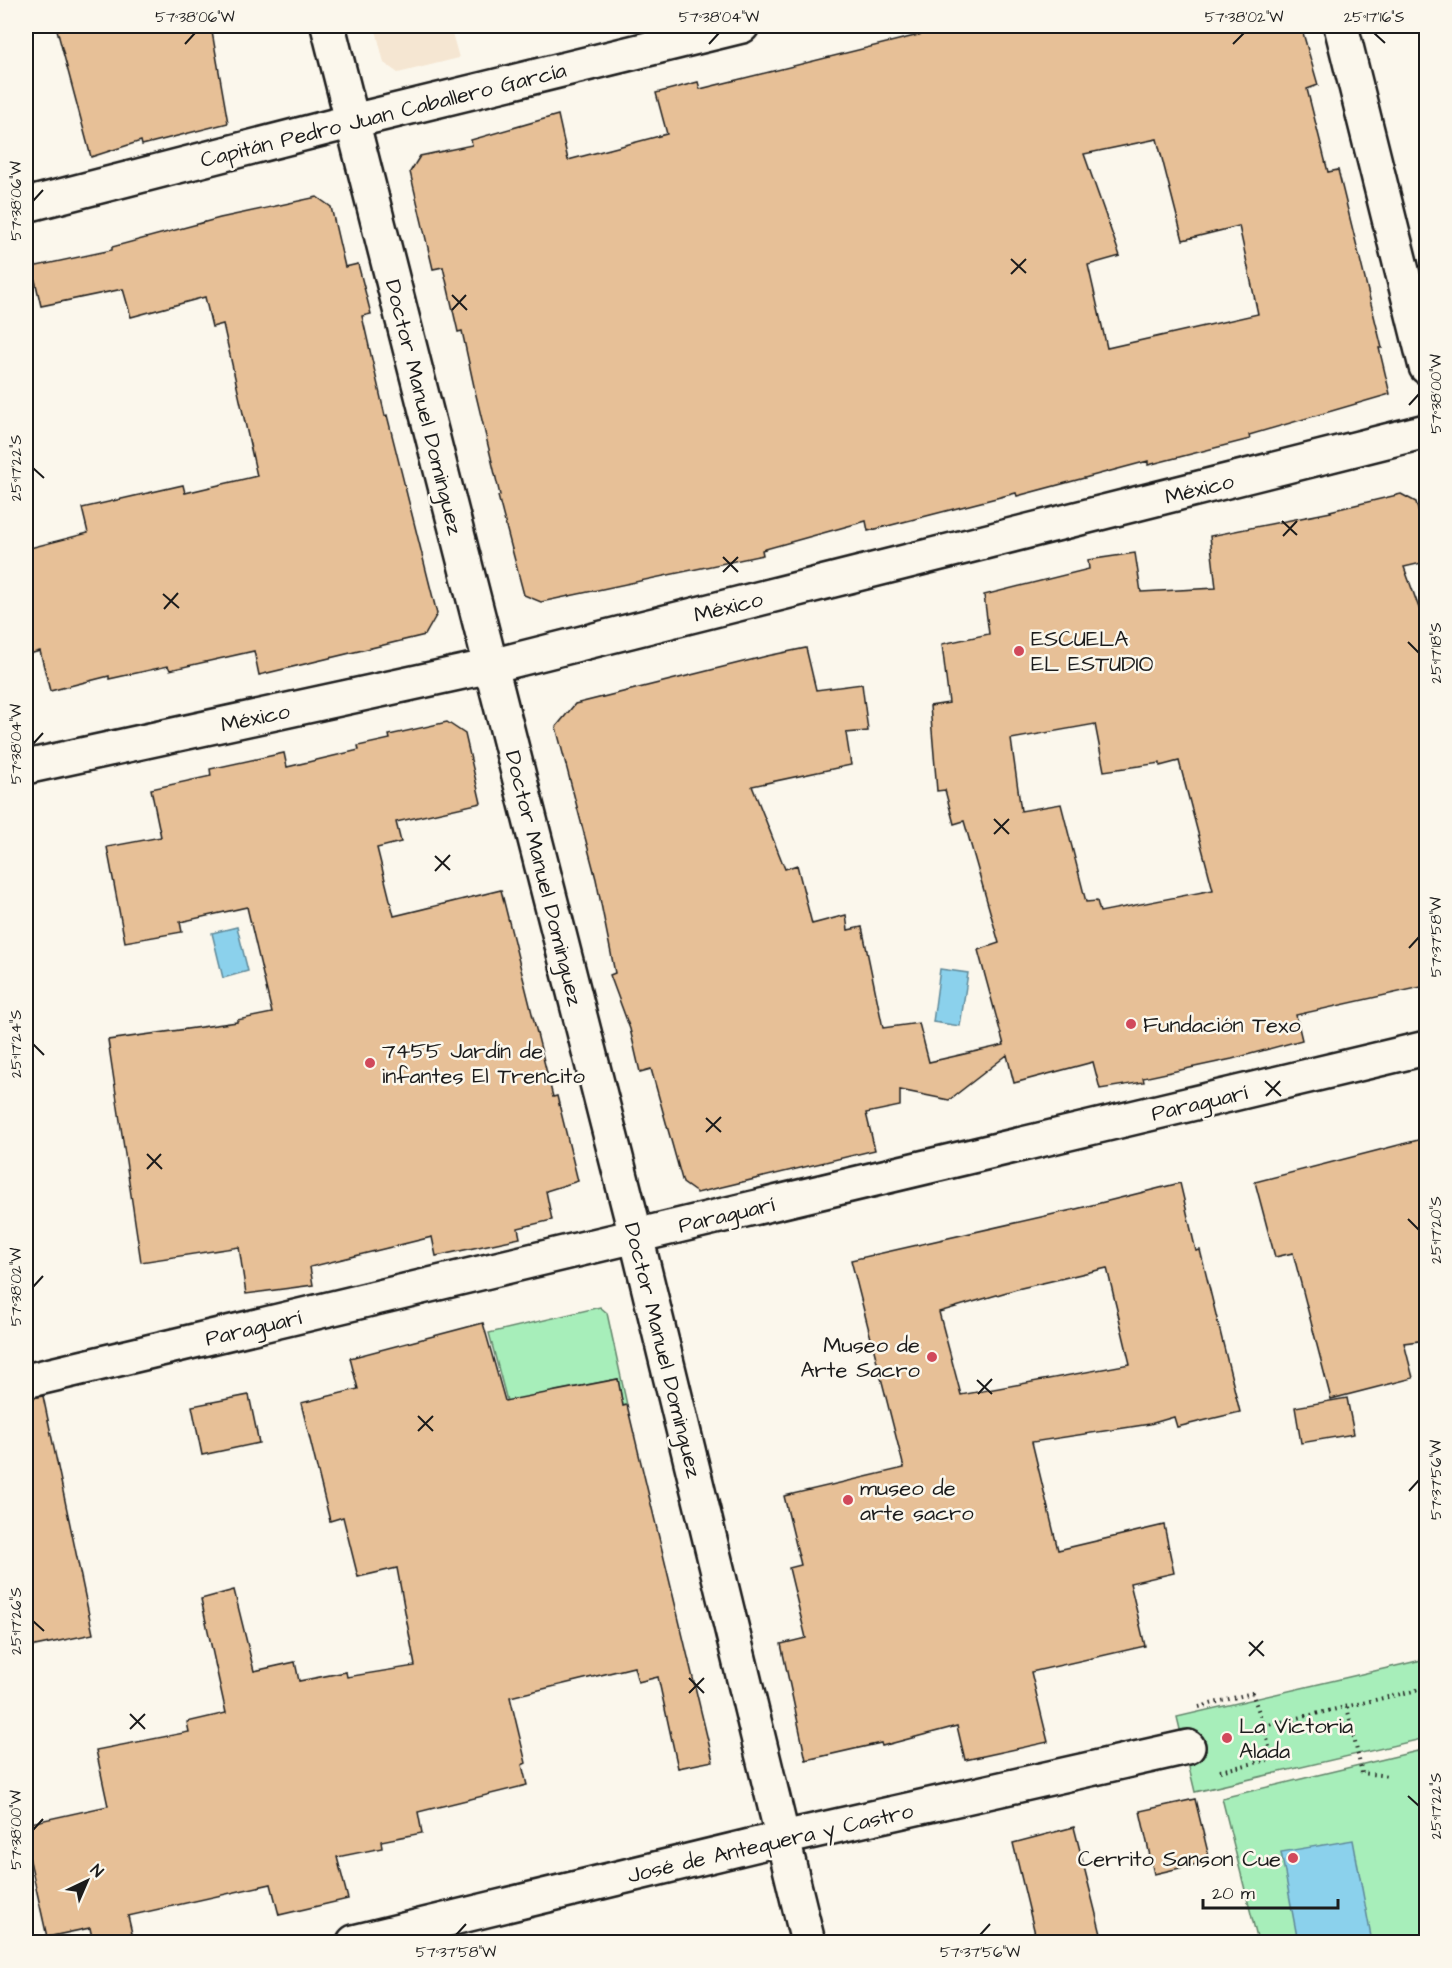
<svg xmlns="http://www.w3.org/2000/svg" width="1452" height="1968" font-family="'Architects Daughter',sans-serif">
<style>
.built{fill:#f5e6d2}
.green{fill:#a7eeba;stroke:#62856b;stroke-width:1.5}
.water{fill:#8bd1ec;stroke:#5f8999;stroke-width:1.5}
.building{fill:#e7c097;stroke:#1c1c1c;stroke-width:1.5;fill-rule:evenodd}
.lines{fill:none;stroke-linecap:round;stroke-linejoin:round}
.minor-casing{stroke:#1c1c1c;stroke-width:38}
.path{stroke:#1c1c1c;stroke-width:4;stroke-dasharray:1.5 4.5;stroke-linecap:butt}
.minor{stroke:#fbf7ec;stroke-width:33}
.ticks{fill:none;stroke:#1c1c1c;stroke-width:2}
.poi-dot{fill:#d1495b;stroke:#fbf7ec;stroke-width:2}
.labels{text-anchor:middle;stroke-width:5;stroke-linejoin:round;paint-order:stroke}
.street-label{font-size:22px;fill:#1c1c1c;stroke:#fbf7ec}
.poi-label{font-size:22px;fill:#1c1c1c;stroke:#fbf7ec;text-anchor:start}
.neatline{fill:none;stroke:#1c1c1c;stroke-width:2}
.ticks-label{font-size:15px;text-anchor:middle;fill:#1c1c1c}
</style>
<rect width="100%" height="100%" fill="#fbf7ec"/>
<filter id="ink" filterUnits="userSpaceOnUse"><feTurbulence type="fractalNoise" baseFrequency=".0167" numOctaves="2"/><feDisplacementMap in="SourceGraphic" scale="12" xChannelSelector="R" yChannelSelector="G"/><feConvolveMatrix kernelMatrix="1 2 1 2 8 2 1 2 1" color-interpolation-filters="sRGB"/></filter>
<g filter="url(#ink)">
<path class="built" d="M 375,26 L 450,26 L 459,58 L 398,73 L 384,63 Z"/>
<path class="green" d="M 600,1307 L 607,1313 L 627,1405 L 623,1406 L 618,1379 L 555,1391 L 520,1450 L 489,1333 Z
M 1426,1659 L 1426,1738 L 1195,1792 L 1177,1717 Z
M 1426,1749 L 1426,1942 L 1258,1942 L 1222,1798 Z"/>
<path class="water" d="M 237,927 L 248,971 L 223,978 L 212,933 Z
M 940,969 L 968,973 L 960,1026 L 933,1022 Z
M 1353,1840 L 1372,1942 L 1298,1942 L 1281,1852 Z"/>
<path class="building" d="M 56,26 L 211,26 L 228,123 L 142,145 L 141,141 L 91,157 Z
M 955,26 L 1301,26 L 1318,85 L 1307,89 L 1328,172 L 1338,170 L 1382,348 L 1379,348 L 1390,394 L 1249,435 L 1250,439 L 1148,465 L 1148,461 L 1017,496 L 1016,493 L 868,531 L 866,521 L 762,550 L 763,555 L 541,602 L 524,595 L 498,496 L 500,495 L 475,391 L 462,331 L 458,332 L 443,267 L 433,269 L 410,172 L 420,156 L 472,145 L 471,140 L 558,115 L 568,160 L 667,134 L 656,93 L 698,82 L 700,89 ZM 1157,139 L 1183,240 L 1239,226 L 1258,314 L 1107,348 L 1088,265 L 1120,256 L 1084,154 Z
M 317,197 L 331,207 L 345,267 L 358,264 L 371,314 L 362,316 L 385,416 L 387,415 L 437,614 L 425,635 L 259,675 L 254,651 L 170,670 L 168,666 L 109,679 L 109,676 L 50,691 L 40,651 L 26,655 L 26,549 L 88,533 L 82,508 L 183,485 L 185,493 L 257,476 L 223,324 L 212,327 L 205,297 L 131,317 L 123,289 L 41,306 L 32,267 L 112,250 L 112,247 L 220,218 Z
M 1401,494 L 1416,502 L 1426,541 L 1426,562 L 1404,567 L 1426,627 L 1426,986 L 1296,1015 L 1302,1040 L 1232,1059 L 1143,1078 L 1144,1082 L 1100,1089 L 1093,1062 L 1014,1083 L 1007,1055 L 949,1100 L 900,1090 L 900,1106 L 866,1113 L 875,1150 L 697,1193 L 683,1183 L 651,1069 L 640,1072 L 630,1029 L 610,975 L 615,973 L 596,879 L 556,727 L 575,704 L 767,656 L 806,648 L 816,690 L 862,684 L 868,731 L 846,733 L 851,765 L 752,786 L 785,869 L 797,865 L 812,924 L 846,915 L 848,930 L 862,927 L 883,1028 L 919,1023 L 929,1062 L 1004,1045 L 978,950 L 999,943 L 964,821 L 954,824 L 945,790 L 937,791 L 930,706 L 949,703 L 942,644 L 989,634 L 984,595 L 1089,569 L 1088,560 L 1135,553 L 1141,592 L 1216,588 L 1210,536 L 1331,512 L 1330,511 ZM 1095,724 L 1104,771 L 1160,763 L 1160,766 L 1179,761 L 1213,890 L 1100,912 L 1097,901 L 1086,902 L 1061,804 L 1021,811 L 1011,739 Z
M 447,722 L 465,734 L 481,803 L 396,822 L 401,842 L 377,848 L 394,916 L 501,890 L 553,1097 L 557,1096 L 578,1181 L 546,1191 L 552,1220 L 518,1228 L 520,1238 L 436,1256 L 432,1237 L 310,1267 L 313,1285 L 246,1294 L 239,1247 L 141,1262 L 108,1040 L 237,1022 L 237,1020 L 272,1013 L 247,907 L 180,922 L 182,932 L 125,942 L 107,847 L 161,837 L 151,789 L 211,776 L 210,769 L 284,753 L 287,767 L 359,750 L 358,746 L 390,739 L 389,735 Z
M 1426,1138 L 1426,1340 L 1404,1343 L 1413,1378 L 1331,1399 L 1293,1253 L 1275,1257 L 1255,1182 Z
M 1180,1183 L 1196,1251 L 1200,1250 L 1240,1412 L 1177,1427 L 1174,1417 L 1150,1424 L 1032,1442 L 1058,1550 L 1164,1525 L 1174,1573 L 1130,1583 L 1145,1646 L 1031,1672 L 1048,1742 L 965,1760 L 957,1726 L 882,1746 L 881,1743 L 806,1760 L 781,1644 L 806,1638 L 789,1568 L 801,1565 L 784,1496 L 904,1468 L 851,1260 L 1072,1210 ZM 1107,1268 L 1130,1364 L 961,1395 L 939,1312 L 1017,1289 Z
M 483,1323 L 505,1401 L 618,1379 L 623,1406 L 627,1405 L 713,1761 L 678,1768 L 658,1677 L 638,1682 L 634,1667 L 510,1697 L 526,1763 L 522,1765 L 527,1785 L 418,1812 L 422,1833 L 381,1841 L 382,1848 L 337,1857 L 348,1899 L 279,1915 L 271,1884 L 128,1916 L 134,1942 L 93,1942 L 90,1928 L 47,1937 L 26,1843 L 26,1824 L 108,1806 L 96,1750 L 189,1732 L 187,1722 L 226,1713 L 201,1599 L 234,1590 L 254,1671 L 295,1662 L 299,1681 L 346,1672 L 347,1677 L 415,1666 L 397,1568 L 358,1577 L 343,1517 L 330,1521 L 301,1403 L 358,1389 L 350,1358 Z
M 249,1395 L 259,1443 L 202,1455 L 192,1406 Z
M 43,1396 L 93,1634 L 30,1647 L 26,1623 L 26,1399 Z
M 1347,1398 L 1354,1434 L 1301,1443 L 1295,1407 Z
M 1195,1799 L 1210,1861 L 1154,1874 L 1140,1811 Z
M 1074,1827 L 1103,1942 L 1037,1942 L 1013,1843 Z"/>
<g class="lines">
<g class="minor-casing">
<path id="minor" d="M 328,26 L 636,1236 L 808,1942
M 1341,26 L 1426,367
M 26,205 L 353,121 L 742,26
M 26,767 L 491,666 L 1426,431
M 26,1381 L 1426,1048
M 354,1942 L 783,1838 L 1188,1747"/>
</g>
<path class="path" d="M 1199,1707 L 1252,1693 L 1264,1726 L 1426,1688
M 1347,1707 L 1362,1773 L 1389,1776
M 1220,1771 L 1272,1759 L 1264,1726"/>
<use href="#minor" class="minor"/>
</g>
</g>
<path class="ticks" d="M 1374,33 L 1385,43M 185,44 L 195,33M 709,44 L 719,33M 1233,44 L 1244,33M 33,201 L 43,190M 1011,259 L 1026,273M 1011,274 L 1026,259M 452,295 L 467,310M 452,310 L 466,295M 1409,405 L 1419,394M 33,468 L 44,478M 1282,521 L 1297,535M 1283,536 L 1297,521M 723,557 L 738,572M 723,572 L 738,557M 163,594 L 179,608M 164,609 L 178,593M 1408,642 L 1419,653M 33,744 L 43,733M 994,819 L 1009,834M 994,834 L 1009,819M 435,856 L 450,870M 435,871 L 450,855M 1409,948 L 1419,937M 33,1044 L 44,1055M 1265,1081 L 1281,1096M 1266,1096 L 1280,1081M 706,1118 L 721,1132M 706,1132 L 721,1117M 147,1154 L 162,1169M 147,1169 L 161,1154M 1408,1219 L 1419,1230M 33,1287 L 43,1276M 977,1380 L 992,1394M 978,1394 L 992,1379M 418,1416 L 433,1431M 418,1431 L 433,1416M 1409,1491 L 1419,1480M 33,1621 L 44,1631M 1249,1642 L 1264,1656M 1249,1656 L 1263,1641M 689,1678 L 704,1693M 689,1693 L 704,1678M 130,1714 L 145,1729M 130,1729 L 145,1714M 1408,1796 L 1419,1806M 33,1830 L 43,1819M 456,1935 L 466,1924M 980,1935 L 990,1924"/>
<g class="poi-dot">
<circle cx="1019" cy="651" r="6"/>
<circle cx="1131" cy="1024" r="6"/>
<circle cx="370" cy="1063" r="6"/>
<circle cx="932" cy="1357" r="6"/>
<circle cx="848" cy="1500" r="6"/>
<circle cx="1227" cy="1738" r="6"/>
<circle cx="1293" cy="1858" r="6"/>
</g>
<g class="labels">
<g class="street-label">
<text transform="translate(383 114) rotate(-14)" y="8">Capitán Pedro Juan Caballero García</text>
<text transform="translate(425 407) rotate(76)" y="8">Doctor Manuel Dominguez</text>
<text transform="translate(1199 488) rotate(-14)" y="8">México</text>
<text transform="translate(728 606) rotate(-14)" y="8">México</text>
<text transform="translate(255 717) rotate(-12)" y="8">México</text>
<text transform="translate(545 878) rotate(76)" y="8">Doctor Manuel Dominguez</text>
<text transform="translate(1199 1102) rotate(-13)" y="8">Paraguarí</text>
<text transform="translate(726 1214) rotate(-13)" y="8">Paraguarí</text>
<text transform="translate(253 1327) rotate(-13)" y="8">Paraguarí</text>
<text transform="translate(664 1350) rotate(76)" y="8">Doctor Manuel Dominguez</text>
<text transform="translate(770 1842) rotate(-13)" y="8">José de Antequera y Castro</text>
</g>
<g class="poi-label">
<text x="1031" y="646">ESCUELA<tspan x="1031" dy="25">EL ESTUDIO</tspan></text>
<text x="1143" y="1032">Fundación Texo</text>
<text x="382" y="1058">7455 Jardín de<tspan x="382" dy="25">infantes El Trencito</tspan></text>
<text x="920" y="1352" text-anchor="end">Museo de<tspan x="920" dy="25">Arte Sacro</tspan></text>
<text x="860" y="1495">museo de<tspan x="860" dy="25">arte sacro</tspan></text>
<text x="1239" y="1733">La Victoria<tspan x="1239" dy="25">Alada</tspan></text>
<text x="1281" y="1866" text-anchor="end">Cerrito Sanson Cue</text>
</g>
</g>
<rect width="1452" height="1968" fill="none" stroke="#fbf7ec" stroke-width="66"/>
<g transform="translate(87 1881) rotate(44)" stroke="#fbf7ec" stroke-width="4.5" paint-order="stroke">
<path d="M0-4.5L10 22L0 15L-10 22Z" fill="#1c1c1c"/>
<text y="-9" font-size="16" font-weight="bold" text-anchor="middle" fill="#1c1c1c">N</text>
</g>
<path d="M1203 1899v9h135v-9" fill="none" stroke="#1c1c1c" stroke-width="3"/>
<text x="1212" y="1899" font-size="18" fill="#1c1c1c" stroke="#fbf7ec" stroke-width="4.5" paint-order="stroke">20 m</text>
<rect x="33" y="33" width="1386" height="1902" class="neatline"/>
<g class="ticks-label">
<text x="195" y="22">57°38'06"W</text>
<text x="719" y="22">57°38'04"W</text>
<text x="1244" y="22">57°38'02"W</text>
<text x="1374" y="22">25°17'16"S</text>
<text transform="translate(16 201) rotate(-90)" y="5">57°38'06"W</text>
<text transform="translate(1436 394) rotate(-90)" y="5">57°38'00"W</text>
<text transform="translate(16 468) rotate(-90)" y="5">25°17'22"S</text>
<text transform="translate(1436 653) rotate(-90)" y="5">25°17'18"S</text>
<text transform="translate(16 744) rotate(-90)" y="5">57°38'04"W</text>
<text transform="translate(1436 937) rotate(-90)" y="5">57°37'58"W</text>
<text transform="translate(16 1044) rotate(-90)" y="5">25°17'24"S</text>
<text transform="translate(1436 1230) rotate(-90)" y="5">25°17'20"S</text>
<text transform="translate(16 1287) rotate(-90)" y="5">57°38'02"W</text>
<text transform="translate(1436 1480) rotate(-90)" y="5">57°37'56"W</text>
<text transform="translate(16 1621) rotate(-90)" y="5">25°17'26"S</text>
<text transform="translate(1436 1806) rotate(-90)" y="5">25°17'22"S</text>
<text transform="translate(16 1830) rotate(-90)" y="5">57°38'00"W</text>
<text x="456" y="1957">57°37'58"W</text>
<text x="980" y="1957">57°37'56"W</text>
</g>
</svg>
